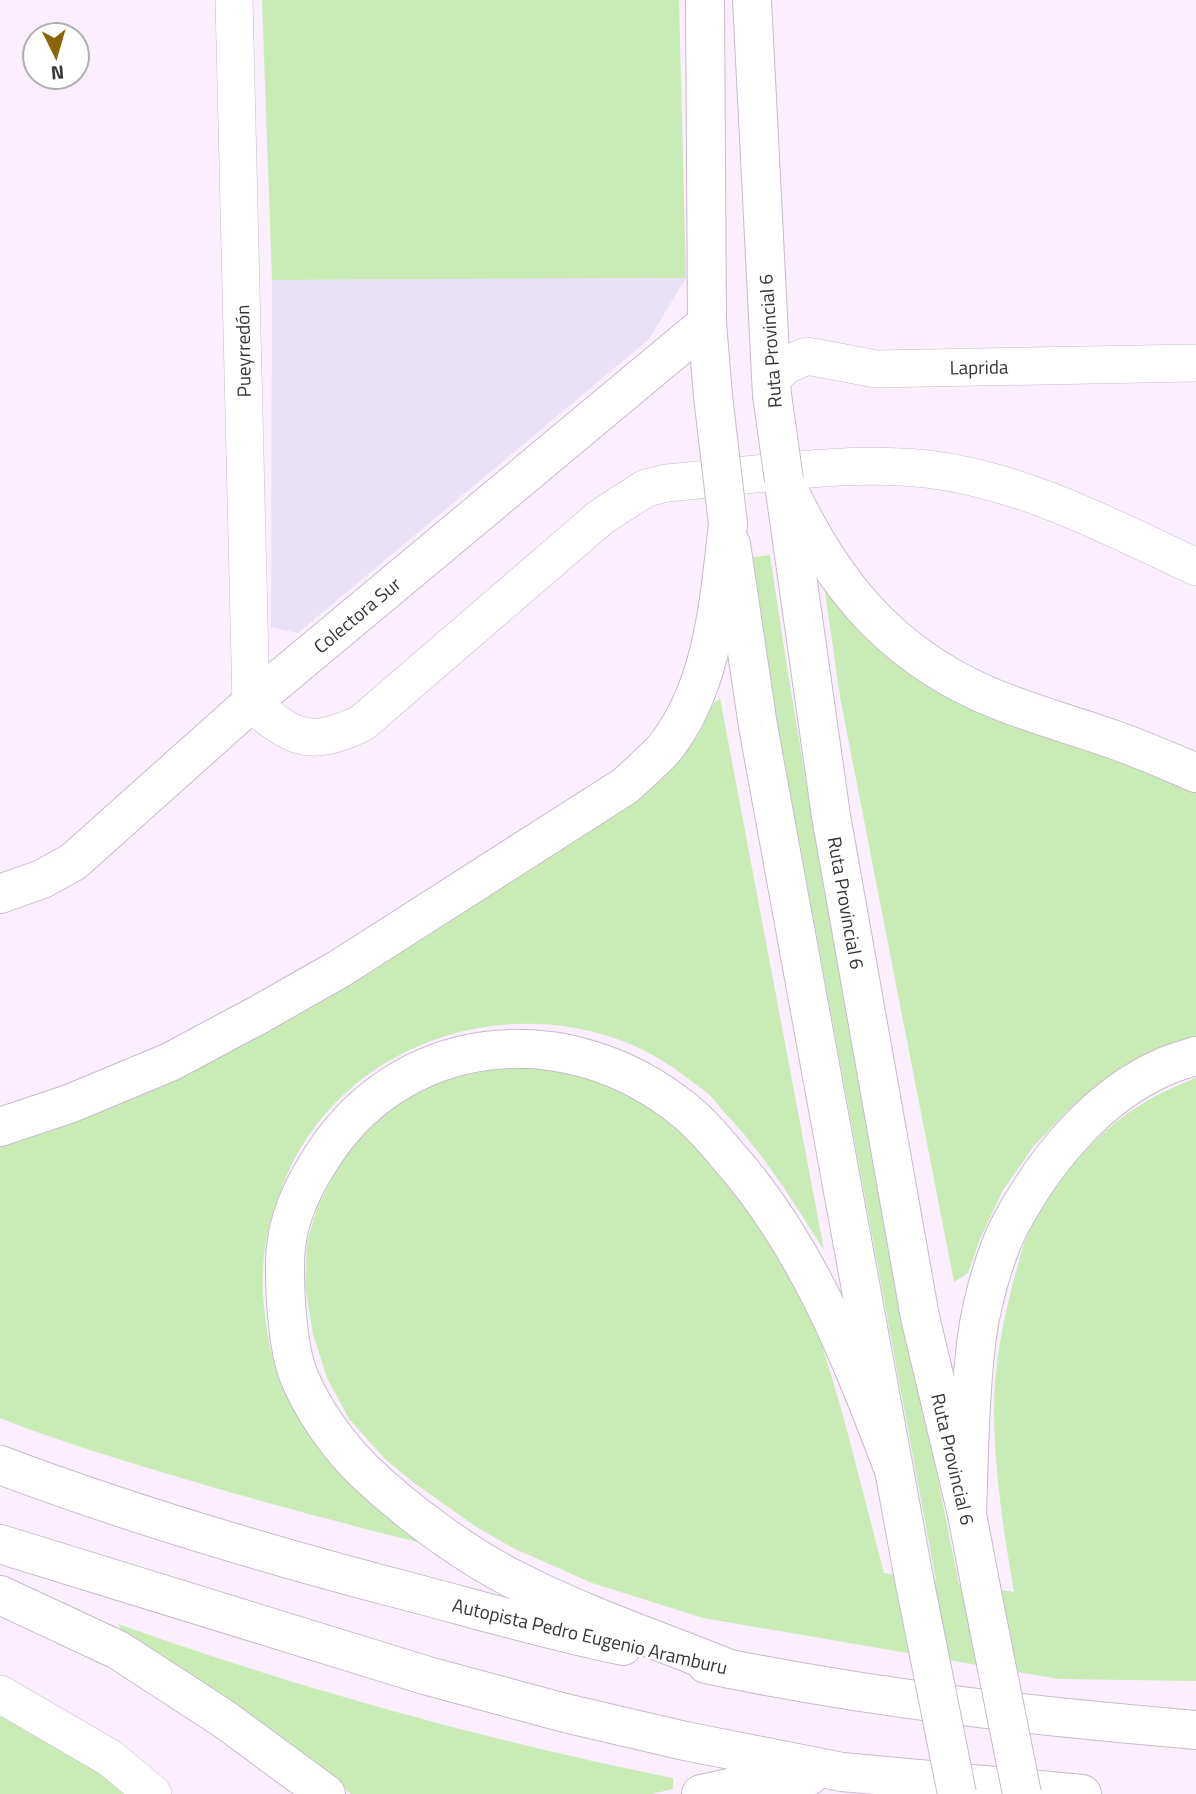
<svg xmlns="http://www.w3.org/2000/svg" width="1196" height="1794" font-family="'Titillium Web',sans-serif">
<style>
.industrial{fill:#e9e1f7}
.green{fill:#c9ecb6}
.lines{fill:none;stroke-linecap:round;stroke-linejoin:round}
.minor-casing{stroke:#c7bbcb;stroke-width:38}
.tertiary-casing{stroke:#c7bbcb;stroke-width:40}
.trunk-casing{stroke:#c7bbcb;stroke-width:40}
.motorway-casing{stroke:#c7bbcb;stroke-width:40}
.minor{stroke:#fff;stroke-width:37}
.tertiary{stroke:#fff;stroke-width:38}
.trunk{stroke:#fff;stroke-width:38}
.motorway{stroke:#fff;stroke-width:38}
.trunk-bridge-casing{stroke:#c7bbcb;stroke-width:40;stroke-linecap:butt}
.trunk-bridge{stroke:#fff;stroke-width:38}
.labels{text-anchor:middle;stroke-width:5;stroke-linejoin:round;paint-order:stroke}
.street-label{font-size:19px;fill:#3a353b;stroke:#fff}
</style>
<rect width="100%" height="100%" fill="#fbeeff"/>
<path class="industrial" d="M 686,278 L 649,339 L 298,633 L 271,627 L 272,280 Z"/>
<path class="green" d="M 262,0 L 679,0 L 686,278 L 272,280 Z
M 770,555 C 821,900 890,1242 959,1584 L 1014,1592 C 1004,1534 995,1475 994,1417 C 993,1368 1003,1321 1015,1275 C 1019,1263 1021,1250 1026,1239 C 1051,1182 1098,1128 1152,1098 C 1166,1090 1182,1084 1196,1078 L 1196,1681 L 1059,1679 L 703,1618 L 592,1583 L 513,1548 L 478,1528 L 414,1483 L 385,1459 L 349,1419 L 327,1378 L 313,1334 L 305,1285 L 307,1241 L 318,1206 L 338,1166 L 363,1133 L 398,1103 L 435,1082 L 519,1063 L 604,1077 L 690,1134 L 765,1228 L 819,1335 L 843,1415 L 884,1573 L 936,1581 L 777,721 L 753,557 Z
M 824,585 L 837,601 L 1196,790 L 1196,1038 L 1155,1053 L 1109,1076 L 1068,1110 L 1033,1147 L 1002,1192 L 980,1239 L 968,1273 L 954,1282 L 840,697 Z
M 720,698 L 824,1250 C 794,1203 764,1154 725,1113 C 718,1105 711,1095 702,1089 C 679,1071 652,1052 625,1042 C 497,992 343,1047 287,1175 C 268,1218 259,1259 264,1306 C 267,1336 274,1378 291,1403 C 301,1418 317,1431 330,1444 C 361,1477 391,1510 422,1543 C 340,1523 259,1501 178,1477 C 118,1459 58,1441 0,1418 L 0,1139 L 678,761 L 699,734 L 713,704 Z
M 118,1624 C 298,1688 485,1740 673,1778 L 673,1789 L 652,1794 L 351,1794 L 283,1738 L 207,1686 L 127,1641 Z
M 0,1705 L 135,1794 L 0,1794 Z"/>
<g class="lines">
<g class="minor-casing">
<path id="minor" d="M 234,0 L 251,703 C 294,739 309,748 362,723 L 601,517 L 646,488 L 667,483 C 750,476 844,460 927,469 C 1022,480 1111,527 1196,567
M 771,379 L 786,365 L 807,356 L 876,369 L 1196,363
M 0,1694 L 110,1758 L 153,1794"/>
</g>
<g class="tertiary-casing">
<path id="tertiary" d="M 0,894 L 42,879 L 73,862 L 251,703 L 707,323"/>
</g>
<g class="trunk-casing">
<path id="trunk" d="M 705,0 L 707,323 L 713,396
M 752,0 L 772,395
M 784,484 L 831,816 L 920,1317 L 967,1514 L 981,1588
M 731,544 L 758,726 L 914,1579"/>
</g>
<g class="motorway-casing">
<path id="motorway" d="M 784,480 C 829,578 885,651 986,695 C 1027,713 1070,724 1112,739 C 1141,749 1168,761 1196,773
M 0,1127 L 69,1104 L 170,1062 L 258,1015 L 339,969 L 625,786 C 638,774 652,762 664,749 C 714,687 719,600 728,524
M 0,1465 C 138,1517 279,1558 422,1595 C 489,1613 555,1632 623,1646
M 967,1514 C 969,1461 969,1407 975,1354 C 978,1316 992,1261 1009,1227 C 1043,1162 1097,1095 1166,1066 C 1175,1062 1186,1059 1196,1056
M 0,1544 L 428,1676 L 565,1713 L 685,1741 L 842,1772 L 1082,1794
M 0,1595 L 118,1650 L 224,1719 L 326,1794
M 706,1664 C 867,1698 1032,1716 1196,1730
M 729,1669 C 658,1640 583,1615 515,1580 C 464,1554 407,1512 365,1472 C 338,1446 312,1409 298,1374 C 290,1352 288,1326 286,1303 C 285,1285 284,1265 286,1247 C 289,1218 302,1189 317,1165 C 397,1030 566,1014 684,1110 C 700,1123 715,1140 728,1156 C 807,1245 850,1355 892,1465
M 701,1794 L 752,1783 L 809,1776"/>
</g>
<use href="#minor" class="minor"/>
<use href="#tertiary" class="tertiary"/>
<use href="#trunk" class="trunk"/>
<use href="#motorway" class="motorway"/>
<g class="trunk-bridge-casing">
<path id="trunk-bridge" d="M 772,395 L 784,480
M 713,396 L 728,524
M 914,1579 L 957,1794
M 981,1588 L 1022,1794"/>
</g>
<use href="#trunk-bridge" class="trunk-bridge"/>
</g>
<g class="labels">
<g class="street-label">
<text transform="translate(770 341) rotate(-94)" y="7">Ruta Provincial 6</text>
<text transform="translate(243 351) rotate(-91)" y="7">Pueyrredón</text>
<text transform="translate(979 367) rotate(-1)" y="7">Laprida</text>
<text transform="translate(357 615) rotate(-40)" y="7">Colectora Sur</text>
<text transform="translate(846 903) rotate(80)" y="7">Ruta Provincial 6</text>
<text transform="translate(953 1459) rotate(77)" y="7">Ruta Provincial 6</text>
<text transform="translate(590 1636) rotate(13)" y="7">Autopista Pedro Eugenio Aramburu</text>
</g>
</g>
<g transform="translate(56 56) rotate(175)"><circle r="33" fill="#ffffff" stroke="#b0aeb1" stroke-width="2"/>
<path d="M0-5L12 26L0 18L-12 26Z" fill="#8d6407"/>
<text y="-10" font-size="19" font-weight="bold" text-anchor="middle" fill="#3a353b">N</text>
</g>
</svg>
